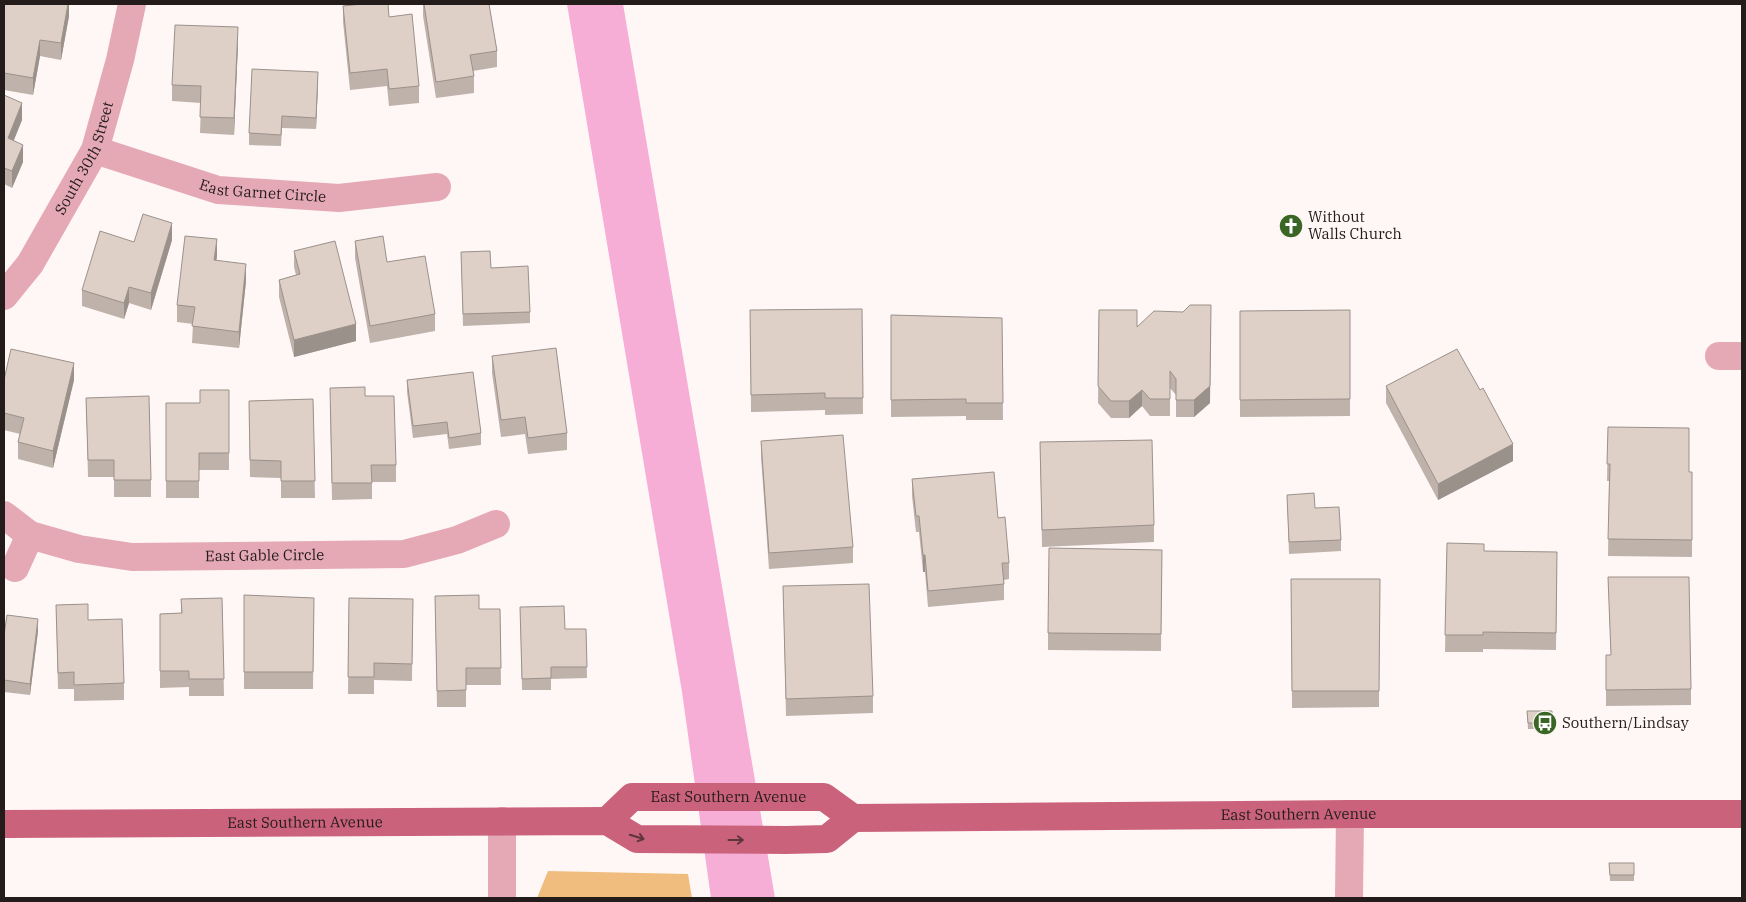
<svg xmlns="http://www.w3.org/2000/svg" width="1746" height="902" font-family="'IBM Plex Serif',serif">
<style>
.green{fill:#f0bd7e}
.water{fill:#f6add6}
.lines{fill:none;stroke-linecap:round;stroke-linejoin:round}
.minor{stroke:#e5a9b5;stroke-width:28}
.major{stroke:#cb627b;stroke-width:28}
.wall{fill:#bfb2ab}
.shaded-wall{fill:#9b918b}
.building{fill:#decfc7;stroke:#9b918b}
.oneway{stroke:#5e343d}
.labels{text-anchor:middle;stroke-width:5;stroke-linejoin:round;paint-order:stroke}
.street-label{font-size:15px;fill:#231c1b;stroke:#fff7f6}
.poi-label{font-size:15px;fill:#231c1b;stroke:#fff7f6;text-anchor:start}
</style>
<rect width="100%" height="100%" fill="#fff7f6"/>
<path class="green" d="M 548,871 L 688,874 L 692,898 L 537,898 Z"/>
<path class="water" d="M 567,4 L 623,4 L 775,898 L 711,898 L 682,692 Z"/>
<g class="lines">
<g class="minor">
<path id="s1" d="M 95,150 L 218,190 L 339,198 L 437,187"/>
<path id="s2" d="M 4,296 L 30,264 L 95,150 L 120,60 L 132,4"/>
<path d="M 1719,356 L 1742,356"/>
<path id="s3" d="M 4,515 L 30,535 L 79,549 L 132,557 L 404,554 L 457,540 L 496,524"/>
<path d="M 15,568 L 30,535"/>
<path d="M 502,821 L 502,898"/>
<path d="M 1349,898 L 1350,814"/>
</g>
<g class="major">
<path id="s4" d="M 607,821 L 632,797 L 824,797 L 853,818 L 1350,814 L 1742,814"/>
<path id="s5" d="M 4,824 L 607,821 L 637,839 L 786,840 L 827,839 L 853,818"/>
</g>
</g>
<path class="wall" d="M 4,4 L 69,4 L 69,16 L 61,60 L 40,56 L 33,95 L 4,90 Z
M 423,4 L 489,4 L 497,51 L 497,67 L 473,71 L 474,76 L 474,93 L 436,98 L 423,16 Z
M 343,6 L 389,17 L 419,86 L 419,103 L 389,106 L 387,86 L 350,90 L 343,22 Z
M 238,44 L 234,135 L 200,133 L 201,103 L 172,101 L 172,85 Z
M 318,83 L 316,129 L 282,128 L 281,146 L 249,145 L 249,133 Z
M 4,95 L 22,120 L 13,141 L 23,162 L 12,188 L 4,184 Z
M 172,240 L 151,310 L 129,303 L 124,319 L 82,306 L 82,290 L 134,242 Z
M 355,241 L 387,262 L 435,314 L 435,331 L 370,343 L 355,258 Z
M 294,251 L 356,341 L 294,357 L 279,297 L 279,280 L 296,275 L 294,267 Z
M 461,252 L 491,268 L 530,312 L 530,323 L 463,326 Z
M 217,256 L 216,261 L 246,281 L 239,348 L 192,343 L 193,324 L 177,322 L 177,305 Z
M 862,309 L 863,414 L 825,415 L 825,410 L 751,412 L 750,310 Z
M 1099,310 L 1137,327 L 1210,403 L 1194,417 L 1176,417 L 1176,395 L 1170,388 L 1170,416 L 1150,416 L 1142,406 L 1129,418 L 1111,418 L 1098,403 Z
M 1350,310 L 1350,416 L 1240,417 L 1240,311 Z
M 891,315 L 1002,318 L 1003,420 L 966,420 L 966,416 L 891,417 Z
M 492,356 L 567,433 L 567,450 L 528,454 L 525,434 L 501,437 L 492,373 Z
M 4,380 L 74,380 L 53,468 L 18,459 L 18,442 L 20,434 L 4,430 Z
M 407,380 L 481,433 L 481,445 L 449,449 L 447,434 L 413,438 L 407,392 Z
M 1386,386 L 1513,461 L 1438,500 L 1386,403 Z
M 229,390 L 229,470 L 199,470 L 199,498 L 166,498 L 166,403 L 200,403 Z
M 365,396 L 396,465 L 396,482 L 372,482 L 372,499 L 332,500 L 330,405 Z
M 86,398 L 151,480 L 151,497 L 114,497 L 114,477 L 88,477 Z
M 313,399 L 315,498 L 281,498 L 281,478 L 250,477 L 249,401 Z
M 1608,427 L 1689,472 L 1692,472 L 1692,557 L 1608,556 L 1609,481 L 1607,481 Z
M 761,441 L 853,547 L 853,563 L 769,569 L 761,457 Z
M 1040,442 L 1154,525 L 1154,542 L 1042,547 Z
M 912,479 L 998,518 L 1009,563 L 1009,579 L 1004,580 L 1004,600 L 928,607 L 925,572 L 923,572 L 919,532 L 916,532 L 912,496 Z
M 1287,495 L 1315,508 L 1341,540 L 1341,551 L 1289,554 Z
M 1447,543 L 1484,551 L 1557,552 L 1556,650 L 1483,649 L 1483,652 L 1445,652 Z
M 1162,550 L 1161,651 L 1048,650 L 1048,633 Z
M 1608,577 L 1691,689 L 1691,705 L 1606,706 L 1606,655 L 1611,655 Z
M 1291,579 L 1380,579 L 1379,707 L 1292,708 Z
M 783,586 L 873,696 L 873,713 L 786,716 Z
M 244,595 L 314,598 L 313,689 L 244,689 Z
M 435,596 L 479,609 L 500,609 L 501,685 L 466,685 L 466,707 L 437,707 Z
M 222,598 L 224,696 L 189,696 L 189,687 L 160,688 L 160,614 L 181,613 L 181,599 Z
M 349,598 L 413,599 L 412,681 L 374,680 L 374,694 L 348,694 Z
M 56,605 L 88,620 L 124,683 L 124,700 L 74,701 L 74,689 L 58,689 Z
M 520,607 L 565,629 L 586,629 L 587,678 L 551,679 L 551,690 L 522,690 Z
M 38,631 L 30,695 L 4,692 L 4,635 Z
M 1527,711 L 1552,711 L 1552,729 L 1528,729 Z
M 1609,863 L 1634,863 L 1634,881 L 1610,881 Z"/>
<path class="shaded-wall" d="M 68,4 L 69,4 L 69,16 L 61,60 L 61,43 Z
M 238,27 L 238,44 L 234,135 L 234,118 Z
M 40,40 L 40,56 L 33,95 L 33,78 Z
M 318,72 L 318,83 L 316,129 L 316,118 Z
M 22,103 L 22,120 L 8,155 L 8,138 Z
M 23,145 L 23,162 L 12,188 L 12,171 Z
M 172,223 L 172,240 L 151,310 L 151,293 Z
M 217,239 L 217,256 L 214,277 L 214,260 Z
M 246,264 L 246,281 L 239,348 L 239,332 Z
M 129,287 L 129,303 L 124,319 L 124,303 Z
M 1211,322 L 1210,403 L 1194,417 L 1194,400 Z
M 356,324 L 356,341 L 294,357 L 294,340 Z
M 74,363 L 74,380 L 53,468 L 53,451 Z
M 1142,390 L 1142,406 L 1129,418 L 1129,401 Z
M 1513,444 L 1513,461 L 1438,500 L 1438,484 Z
M 923,555 L 925,555 L 925,572 L 923,572 Z
M 38,619 L 38,631 L 30,695 L 30,684 Z"/>
<path class="building" d="M 4,4 L 68,4 L 61,43 L 40,40 L 33,78 L 4,73 Z
M 362,4 L 388,4 L 389,17 L 412,14 L 419,86 L 389,89 L 387,69 L 350,73 L 343,6 Z
M 424,4 L 489,4 L 497,51 L 470,55 L 474,76 L 436,82 Z
M 175,25 L 238,27 L 234,118 L 200,117 L 201,86 L 172,85 Z
M 252,69 L 318,72 L 316,118 L 282,116 L 281,135 L 249,133 Z
M 4,95 L 22,103 L 8,138 L 23,145 L 12,171 L 4,168 Z
M 143,214 L 172,223 L 151,293 L 129,287 L 124,303 L 82,290 L 100,231 L 134,242 Z
M 185,236 L 217,239 L 214,260 L 246,264 L 239,332 L 192,326 L 195,307 L 177,305 Z
M 383,236 L 387,262 L 425,256 L 435,314 L 370,326 L 355,241 Z
M 335,241 L 356,324 L 294,340 L 279,280 L 300,274 L 294,251 Z
M 490,251 L 491,268 L 528,266 L 530,312 L 463,314 L 461,252 Z
M 1190,305 L 1211,305 L 1210,386 L 1194,400 L 1176,400 L 1176,379 L 1170,371 L 1170,399 L 1150,399 L 1142,390 L 1129,401 L 1111,401 L 1098,386 L 1099,310 L 1137,310 L 1137,327 L 1154,311 L 1183,312 Z
M 862,309 L 863,398 L 825,398 L 825,393 L 751,395 L 750,310 Z
M 1350,310 L 1350,399 L 1240,400 L 1240,311 Z
M 891,315 L 1002,318 L 1003,403 L 966,403 L 966,399 L 891,400 Z
M 556,348 L 567,433 L 528,438 L 525,417 L 501,420 L 492,356 Z
M 11,349 L 74,363 L 53,451 L 18,442 L 24,418 L 4,413 L 4,380 Z
M 1457,349 L 1480,390 L 1483,388 L 1513,444 L 1438,484 L 1386,386 Z
M 473,372 L 481,433 L 449,438 L 447,422 L 413,426 L 407,380 Z
M 365,387 L 365,396 L 394,396 L 396,465 L 371,465 L 372,483 L 332,483 L 330,388 Z
M 200,390 L 229,390 L 229,453 L 199,453 L 199,481 L 166,481 L 166,403 L 200,403 Z
M 149,396 L 151,480 L 114,480 L 114,460 L 88,460 L 86,398 Z
M 313,399 L 315,481 L 281,481 L 281,461 L 250,460 L 249,401 Z
M 1608,427 L 1689,428 L 1689,472 L 1692,472 L 1692,540 L 1608,539 L 1610,464 L 1607,464 Z
M 843,435 L 853,547 L 769,553 L 761,441 Z
M 1152,440 L 1154,525 L 1042,530 L 1040,442 Z
M 994,472 L 998,518 L 1005,517 L 1009,563 L 1002,563 L 1004,584 L 928,591 L 925,555 L 923,555 L 919,516 L 916,516 L 912,479 Z
M 1314,493 L 1315,508 L 1339,507 L 1341,540 L 1289,542 L 1287,495 Z
M 1447,543 L 1484,544 L 1484,551 L 1557,552 L 1556,633 L 1483,632 L 1483,635 L 1445,635 Z
M 1049,548 L 1162,550 L 1161,634 L 1048,633 Z
M 1608,577 L 1689,577 L 1691,689 L 1606,690 L 1606,655 L 1611,655 Z
M 1291,579 L 1380,579 L 1379,691 L 1292,691 Z
M 869,584 L 873,696 L 786,699 L 783,586 Z
M 244,595 L 314,598 L 313,672 L 244,672 Z
M 479,595 L 479,609 L 500,609 L 501,668 L 466,668 L 466,690 L 437,691 L 435,596 Z
M 222,598 L 224,679 L 189,679 L 189,671 L 160,671 L 160,614 L 182,613 L 181,599 Z
M 349,598 L 413,599 L 412,664 L 374,663 L 374,677 L 348,677 Z
M 88,604 L 88,620 L 122,619 L 124,683 L 74,685 L 74,672 L 58,673 L 56,605 Z
M 564,606 L 565,629 L 586,629 L 587,667 L 551,667 L 551,678 L 522,679 L 520,607 Z
M 7,615 L 38,619 L 30,684 L 4,680 L 4,635 Z
M 1527,711 L 1552,711 L 1552,723 L 1528,723 Z
M 1609,863 L 1634,863 L 1634,875 L 1610,875 Z"/>
<defs><path id="oneway-shaft" d="M-6 0H5M1.5-3L5.5 0L1.5 3" fill="none" stroke-width="1.6" stroke-linecap="round" stroke-linejoin="round" transform="scale(1.25)"/></defs>
<g class="oneway">
<use href="#oneway-shaft" transform="translate(637 837) rotate(17)"/>
<use href="#oneway-shaft" transform="translate(736 840)"/>
</g>
<defs>
<g id="church-disc" transform="scale(1.25)"><circle r="9.5" fill="#396625" stroke="#fff7f6"/><path d="M-1.2-6h2.4v3.5h3.3v2.4h-3.3V6h-2.4V-.1h-3.3v-2.4h3.3Z" fill="#fff"/></g>
<g id="bus-disc" transform="scale(1.25)"><circle r="9.5" fill="#396625" stroke="#fff7f6"/><path d="M-5-6H5V4H4V6H2V4H-2V6H-4V4H-5ZM-3.5-4V0h7V-4ZM-3.5 1.2v1.5H-2V1.2ZM2 1.2v1.5H3.5V1.2Z" fill="#fff"/></g>
</defs>
<g fill-rule="evenodd">
<use href="#church-disc" x="1291" y="226"/>
<use href="#bus-disc" x="1545" y="723"/>
</g>
<g class="labels">
<g class="street-label">
<text dy="5" stroke="none"><textPath href="#s2" startOffset="161">South 30th Street</textPath></text>
<text dy="5" stroke="none"><textPath href="#s1" startOffset="174">East Garnet Circle</textPath></text>
<text dy="5" stroke="none"><textPath href="#s3" startOffset="270">East Gable Circle</textPath></text>
<text dy="5" stroke="none"><textPath href="#s4" startOffset="131">East Southern Avenue</textPath></text>
<text dy="5" stroke="none"><textPath href="#s4" startOffset="708">East Southern Avenue</textPath></text>
<text dy="5" stroke="none"><textPath href="#s5" startOffset="301">East Southern Avenue</textPath></text>
</g>
<g class="poi-label">
<text x="1308" y="222">Without<tspan x="1308" dy="17">Walls Church</tspan></text>
<text x="1562" y="728">Southern/Lindsay</text>
</g>
</g>
<rect width="1746" height="902" fill="none" stroke="#231c1b" stroke-width="10"/>
</svg>
